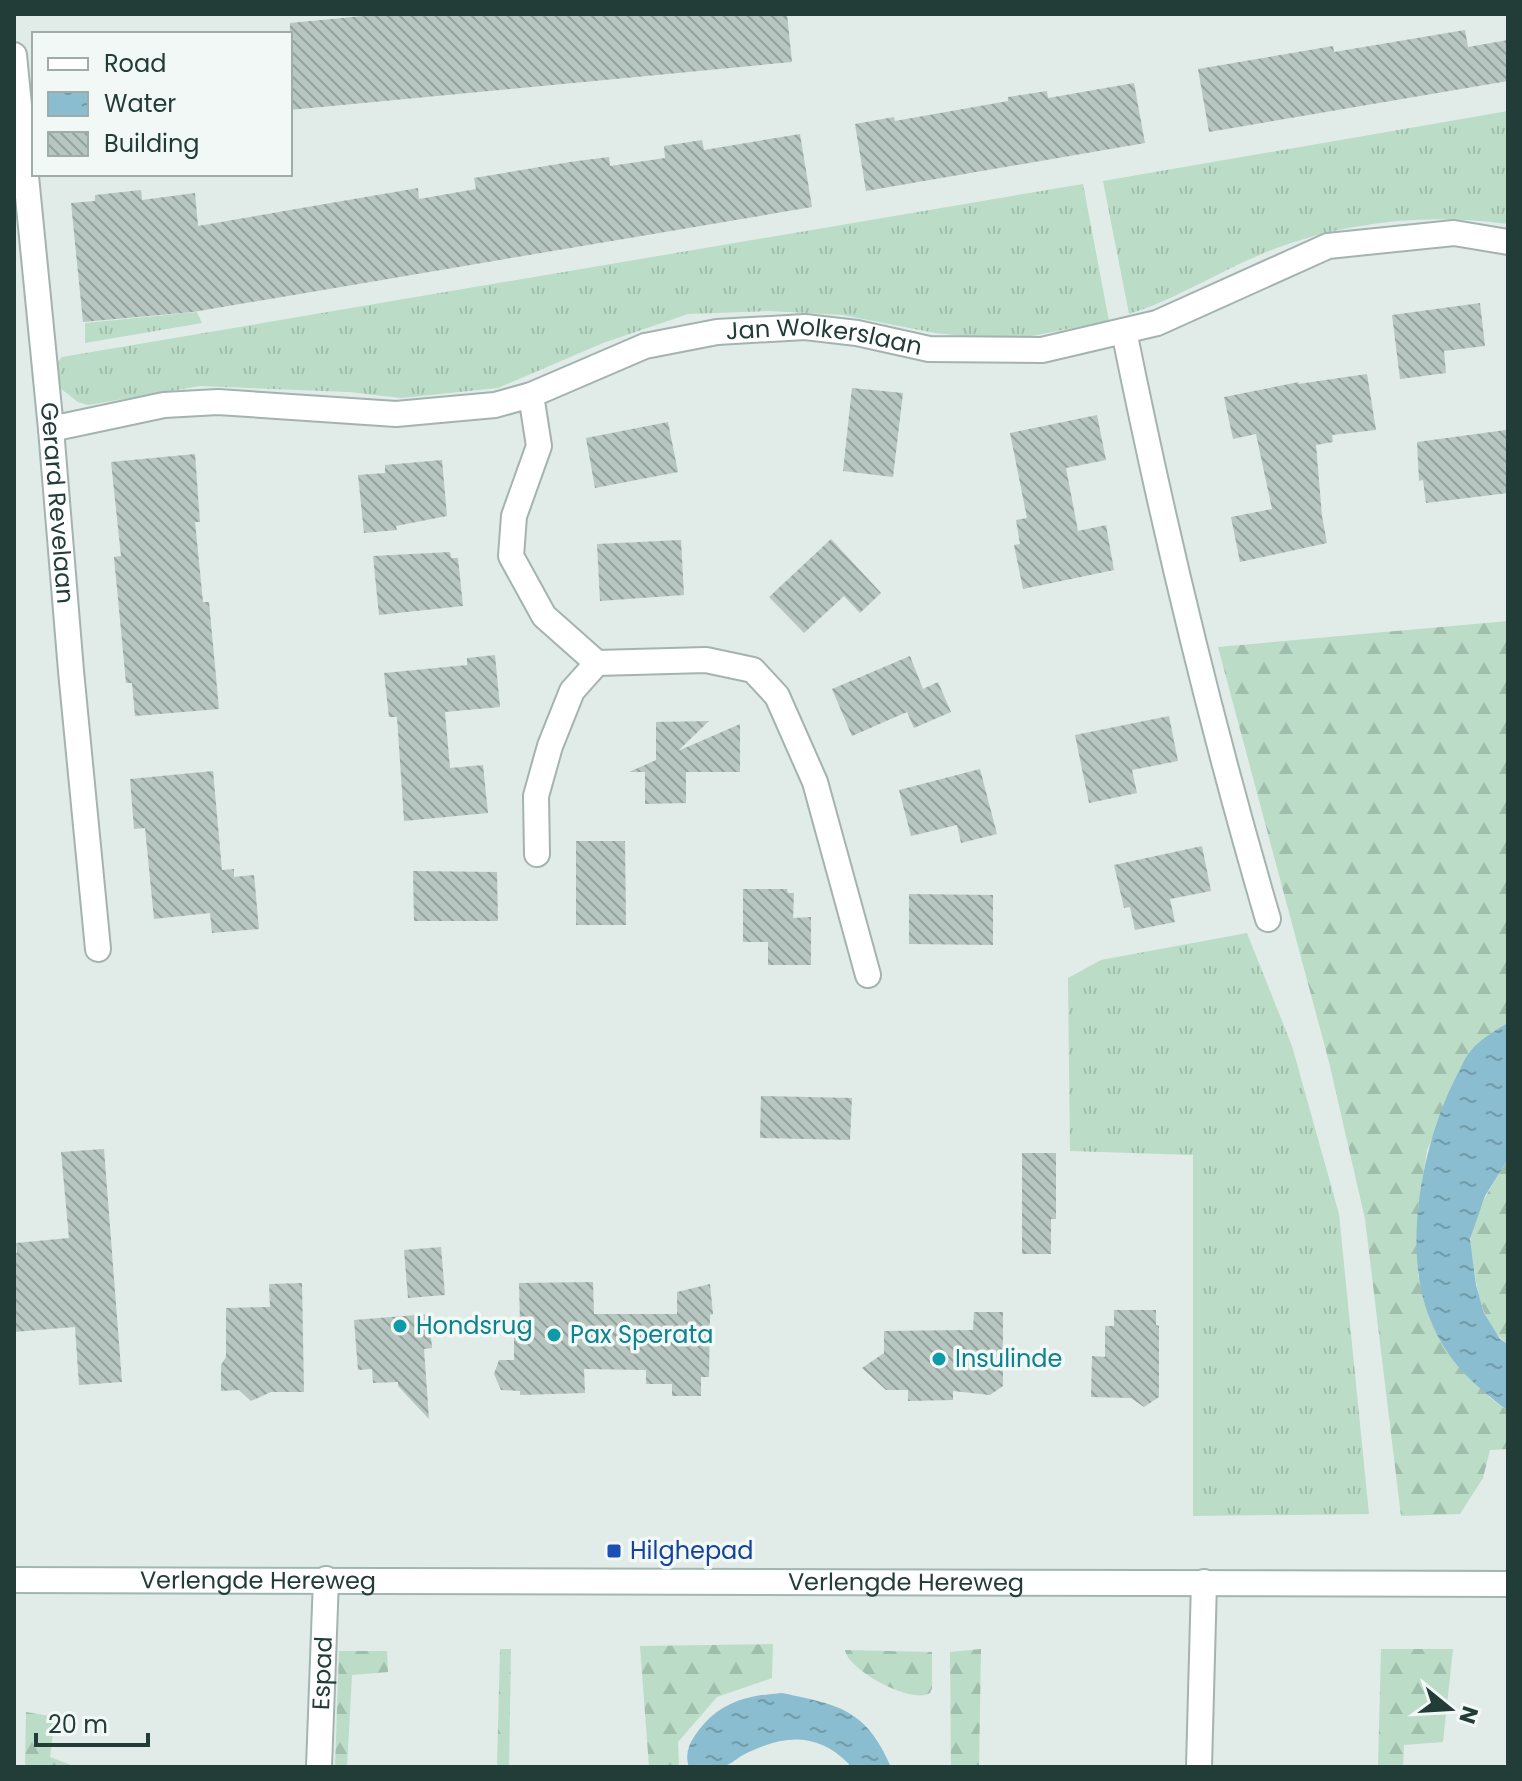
<svg xmlns="http://www.w3.org/2000/svg" width="1522" height="1781" font-family="Poppins,sans-serif">
<style>
.grass{fill:url(#grass-tufts)}
.forest{fill:url(#forest-firs)}
.water{fill:url(#water-ripples)}
.building{fill:url(#building-back-hatch)}
.lines{fill:none;stroke-linecap:round;stroke-linejoin:round}
.minor-casing{stroke:#a4b3b0;stroke-width:28}
.secondary-casing{stroke:#a0b7b1;stroke-width:28}
.minor{stroke:#fff;stroke-width:24}
.secondary{stroke:#fff;stroke-width:24}
.culture-dot{fill:#0f9aa8;stroke:#f2f8f6;stroke-width:3}
.transit-dot{fill:#1a4fb4;stroke:#f2f8f6;stroke-width:3}
.labels{text-anchor:middle;stroke-width:7;stroke-linejoin:round;paint-order:stroke}
.street-label{font-size:24px;fill:#223c38;stroke:#f2f8f6}
.culture-label{font-size:24px;fill:#0d838f;stroke:#f2f8f6;text-anchor:start}
.transit-label{font-size:24px;fill:#164399;stroke:#f2f8f6;text-anchor:start}
</style>
<defs>
<pattern id="grass-tufts" width="24" height="20" patternUnits="userSpaceOnUse" patternTransform="scale(2)"><rect width="24" height="20" fill="#bbdcc7"/><path d="M3 7l-1-3M5 7V3M7 7l1-3M15 17l-1-3M17 17v-4M19 17l1-3" fill="none" stroke="#a0beac"/></pattern>
<pattern id="forest-firs" width="22" height="20" patternUnits="userSpaceOnUse" patternTransform="scale(2)"><rect width="22" height="20" fill="#bbdcc7"/><path d="M5 1l3.5 6h-7zM16 11l3.5 6h-7z" fill="#a0beac"/></pattern>
<pattern id="water-ripples" width="26" height="14" patternUnits="userSpaceOnUse" patternTransform="scale(2)"><rect width="26" height="14" fill="#8abdcf"/><path d="M2 4q2-2 4 0t4 0M15 11q2-2 4 0t4 0" fill="none" stroke="#709ba9"/></pattern>
<pattern id="building-back-hatch" width="6" height="6" patternUnits="userSpaceOnUse" patternTransform="scale(2)"><rect width="6" height="6" fill="#b7c6c1"/><path d="M-1 5l2 2M0 0l6 6M5-1l2 2" fill="none" stroke="#94a29e"/></pattern>
</defs>
<rect width="100%" height="100%" fill="#e1ebe8"/>
<path class="grass" d="M 1508,111 L 1508,224 C 1429,213 1348,221 1274,249 C 1224,268 1180,298 1129,314 L 1103,181 Z
M 1083,184 L 1109,321 L 1032,336 L 973,337 L 935,333 L 843,315 L 769,311 L 688,314 L 603,343 L 498,388 L 401,398 L 349,392 L 200,386 L 88,405 L 78,402 L 60,388 L 56,364 L 62,357 Z
M 197,312 L 202,323 L 85,343 L 85,323 Z
M 1247,933 L 1292,1046 L 1339,1214 L 1369,1514 L 1193,1516 L 1193,1155 L 1070,1151 L 1068,978 L 1101,960 Z"/>
<path class="forest" d="M 1508,621 L 1508,1023 L 1469,1052 L 1427,1150 L 1418,1209 L 1418,1276 L 1489,1397 L 1508,1411 L 1508,1449 L 1490,1450 L 1483,1478 L 1460,1514 L 1401,1516 L 1365,1219 L 1329,1062 L 1218,647 Z
M 1508,1159 L 1508,1344 C 1482,1325 1477,1291 1473,1261 C 1472,1254 1469,1244 1471,1237 C 1476,1209 1493,1183 1508,1159 Z
M 773,1644 L 772,1678 L 717,1697 L 678,1742 L 679,1767 L 649,1767 L 640,1646 Z
M 500,1649 L 511,1649 L 509,1767 L 497,1767 Z
M 981,1649 L 979,1767 L 951,1767 L 950,1652 Z
M 1381,1649 L 1453,1649 L 1443,1742 L 1404,1745 L 1403,1767 L 1378,1767 Z
M 845,1650 L 932,1652 L 932,1688 L 930,1693 C 912,1705 848,1670 845,1650 Z
M 339,1651 L 387,1651 L 388,1672 L 352,1675 L 347,1767 L 335,1767 Z
M 26,1712 L 55,1717 L 50,1757 L 76,1767 L 25,1767 Z"/>
<path class="water" d="M 1508,1023 L 1508,1159 L 1485,1196 L 1470,1239 L 1476,1285 L 1484,1313 L 1500,1339 L 1508,1344 L 1508,1411 C 1471,1382 1448,1363 1430,1319 C 1401,1248 1423,1140 1457,1075 C 1461,1068 1464,1059 1469,1053 C 1478,1041 1495,1030 1508,1023 Z
M 782,1693 C 839,1705 866,1709 891,1767 L 848,1767 L 849,1764 C 816,1731 783,1735 743,1755 C 736,1759 729,1766 721,1767 C 711,1768 699,1767 689,1767 C 685,1756 688,1746 694,1737 C 717,1703 743,1696 782,1693 Z"/>
<path class="building" d="M 383,14 L 787,14 L 792,62 L 290,110 L 290,23 Z
M 1465,30 L 1468,47 L 1508,40 L 1508,81 L 1209,132 L 1198,69 L 1333,46 L 1334,52 Z
M 1134,83 L 1145,143 L 866,191 L 855,124 L 894,117 L 895,121 L 1008,101 L 1008,97 L 1047,91 L 1048,98 Z
M 800,134 L 812,207 L 193,312 L 83,322 L 71,203 L 95,201 L 95,195 L 141,190 L 142,200 L 195,193 L 198,226 L 418,188 L 419,199 L 476,189 L 474,178 L 570,162 L 609,157 L 610,166 L 665,158 L 664,146 L 702,140 L 704,150 Z
M 1480,303 L 1485,346 L 1444,351 L 1446,373 L 1400,379 L 1392,315 Z
M 1367,374 L 1376,430 L 1332,435 L 1333,442 L 1316,445 L 1322,516 L 1327,543 L 1240,562 L 1231,517 L 1272,509 L 1256,434 L 1233,439 L 1224,397 L 1299,382 L 1298,384 Z
M 852,388 L 903,393 L 893,477 L 843,471 Z
M 1097,415 L 1106,460 L 1066,468 L 1078,531 L 1106,525 L 1114,570 L 1023,589 L 1014,545 L 1020,544 L 1016,520 L 1027,518 L 1010,433 Z
M 668,422 L 678,472 L 595,488 L 586,438 Z
M 1506,430 L 1508,493 L 1426,503 L 1423,480 L 1419,481 L 1417,442 Z
M 195,454 L 200,522 L 195,522 L 203,602 L 209,602 L 219,709 L 135,716 L 132,683 L 126,683 L 114,557 L 121,556 L 111,462 Z
M 442,460 L 447,516 L 396,526 L 397,530 L 364,533 L 358,475 L 385,473 L 385,465 Z
M 831,539 L 881,593 L 860,613 L 844,596 L 804,633 L 769,597 Z
M 681,540 L 684,595 L 600,601 L 597,544 Z
M 450,552 L 451,558 L 458,558 L 463,606 L 379,615 L 373,556 Z
M 495,655 L 500,707 L 445,712 L 450,768 L 483,765 L 488,813 L 404,821 L 397,717 L 389,717 L 384,673 L 467,665 L 467,658 Z
M 910,656 L 923,689 L 938,682 L 951,712 L 914,728 L 907,712 L 852,736 L 832,689 Z
M 1169,716 L 1178,761 L 1132,770 L 1137,793 L 1089,803 L 1075,735 Z
M 709,721 L 678,751 L 740,724 L 740,772 L 686,772 L 686,803 L 645,804 L 645,772 L 629,772 L 656,760 L 656,722 Z
M 980,769 L 997,834 L 961,843 L 957,825 L 911,836 L 899,790 Z
M 213,771 L 222,870 L 234,869 L 234,877 L 254,875 L 259,929 L 212,933 L 210,913 L 154,919 L 145,828 L 134,829 L 130,779 Z
M 576,841 L 625,841 L 626,925 L 576,925 Z
M 1202,846 L 1211,891 L 1170,899 L 1175,922 L 1135,930 L 1130,907 L 1124,908 L 1114,865 Z
M 413,871 L 497,872 L 498,921 L 414,921 Z
M 743,889 L 787,889 L 788,893 L 794,893 L 793,918 L 811,917 L 811,965 L 768,965 L 768,942 L 743,942 Z
M 909,894 L 993,895 L 993,945 L 909,944 Z
M 761,1096 L 852,1098 L 850,1140 L 760,1138 Z
M 104,1149 L 122,1382 L 79,1385 L 75,1327 L 14,1332 L 14,1253 L 17,1253 L 16,1243 L 69,1238 L 61,1152 Z
M 1022,1153 L 1056,1153 L 1056,1219 L 1051,1219 L 1051,1254 L 1022,1254 Z
M 441,1247 L 445,1295 L 408,1298 L 404,1250 Z
M 593,1282 L 594,1314 L 677,1314 L 677,1292 L 710,1284 L 713,1314 L 710,1315 L 709,1377 L 701,1377 L 701,1396 L 672,1396 L 672,1384 L 646,1384 L 646,1370 L 584,1369 L 585,1393 L 520,1395 L 520,1391 L 501,1390 L 494,1374 L 499,1360 L 514,1360 L 514,1324 L 520,1324 L 519,1283 Z
M 302,1283 L 304,1392 L 271,1392 L 251,1401 L 239,1390 L 221,1391 L 221,1365 L 226,1357 L 226,1308 L 270,1307 L 269,1284 Z
M 1114,1310 L 1156,1310 L 1156,1325 L 1159,1326 L 1159,1397 L 1144,1407 L 1131,1398 L 1091,1397 L 1092,1356 L 1105,1357 L 1105,1326 L 1114,1326 Z
M 974,1312 L 1003,1312 L 1003,1386 L 990,1395 L 953,1391 L 953,1400 L 908,1401 L 908,1390 L 886,1390 L 862,1368 L 884,1353 L 884,1331 L 973,1330 Z
M 429,1314 L 432,1348 L 424,1349 L 429,1419 L 398,1386 L 398,1382 L 373,1383 L 372,1369 L 358,1370 L 354,1320 Z"/>
<g class="lines">
<g class="minor-casing">
<g id="minor">
<path id="s1" d="M 14,55 L 51,429 L 71,671 L 98,949"/>
<path d="M 1124,331 C 1164,529 1211,725 1268,919"/>
<path d="M 531,395 L 539,446 L 514,516 L 511,556 L 544,616 L 597,663 L 706,660 L 753,670 L 777,696 L 815,782 L 868,975"/>
<path id="s2" d="M 51,429 L 164,405 L 218,402 L 396,414 L 495,405 L 531,395 L 645,346 L 717,332 L 805,327 L 857,333 L 929,349 L 1042,350 L 1157,323 L 1328,246 L 1454,233 L 1508,242"/>
<path d="M 537,854 L 536,796 L 550,746 L 572,691 L 597,663"/>
<path id="s3" d="M 319,1767 L 326,1579"/>
<path d="M 1199,1767 L 1204,1582"/>
</g>
</g>
<g class="secondary-casing">
<g id="secondary">
<path id="s4" d="M 14,1580 L 1508,1584"/>
</g>
</g>
<use href="#minor" class="minor"/>
<use href="#secondary" class="secondary"/>
</g>
<g class="culture-dot">
<circle cx="400" cy="1326" r="8"/>
<circle cx="554" cy="1335" r="8"/>
<circle cx="939" cy="1359" r="8"/>
</g>
<rect class="transit-dot" x="606" y="1543" width="16" height="16" rx="4"/>
<g class="labels">
<g class="street-label">
<text dy="8" stroke="none"><textPath href="#s2" startOffset="790">Jan Wolkerslaan</textPath></text>
<text dy="8" stroke="none"><textPath href="#s1" startOffset="450">Gerard Revelaan</textPath></text>
<text dy="8" stroke="none"><textPath href="#s4" startOffset="244">Verlengde Hereweg</textPath></text>
<text dy="8" stroke="none"><textPath href="#s4" startOffset="892">Verlengde Hereweg</textPath></text>
<text dy="8" stroke="none"><textPath href="#s3" startOffset="94">Espad</textPath></text>
</g>
<g class="culture-label">
<text x="416" y="1334">Hondsrug</text>
<text x="570" y="1343">Pax Sperata</text>
<text x="955" y="1367">Insulinde</text>
</g>
<g class="transit-label">
<text x="630" y="1559">Hilghepad</text>
</g>
</g>
<rect width="1522" height="1781" fill="none" stroke="#223c38" stroke-width="32"/>
<rect x="32" y="32" width="260" height="144" fill="#f2f8f6" stroke="#9fadaa" stroke-width="2"/>
<rect x="48" y="58" width="40" height="12" fill="#ffffff" stroke="#9fadaa" stroke-width="2"/>
<text x="104" y="72" font-size="24" fill="#223c38">Road</text>
<rect x="48" y="92" width="40" height="24" fill="url(#water-ripples)" stroke="#9fadaa" stroke-width="2"/>
<text x="104" y="112" font-size="24" fill="#223c38">Water</text>
<rect x="48" y="132" width="40" height="24" fill="url(#building-back-hatch)" stroke="#9fadaa" stroke-width="2"/>
<text x="104" y="152" font-size="24" fill="#223c38">Building</text>
<g transform="translate(1450 1709) rotate(108)" stroke="#f2f8f6" stroke-width="6" paint-order="stroke">
<path d="M0-6L14 30L0 20L-14 30Z" fill="#223c38"/>
<text y="-12" font-size="22" font-weight="bold" text-anchor="middle" fill="#223c38">N</text>
</g>
<path d="M36 1733v12h112v-12" fill="none" stroke="#223c38" stroke-width="4"/>
<text x="48" y="1733" font-size="24" fill="#223c38" stroke="#f2f8f6" stroke-width="6" paint-order="stroke">20 m</text>
</svg>
